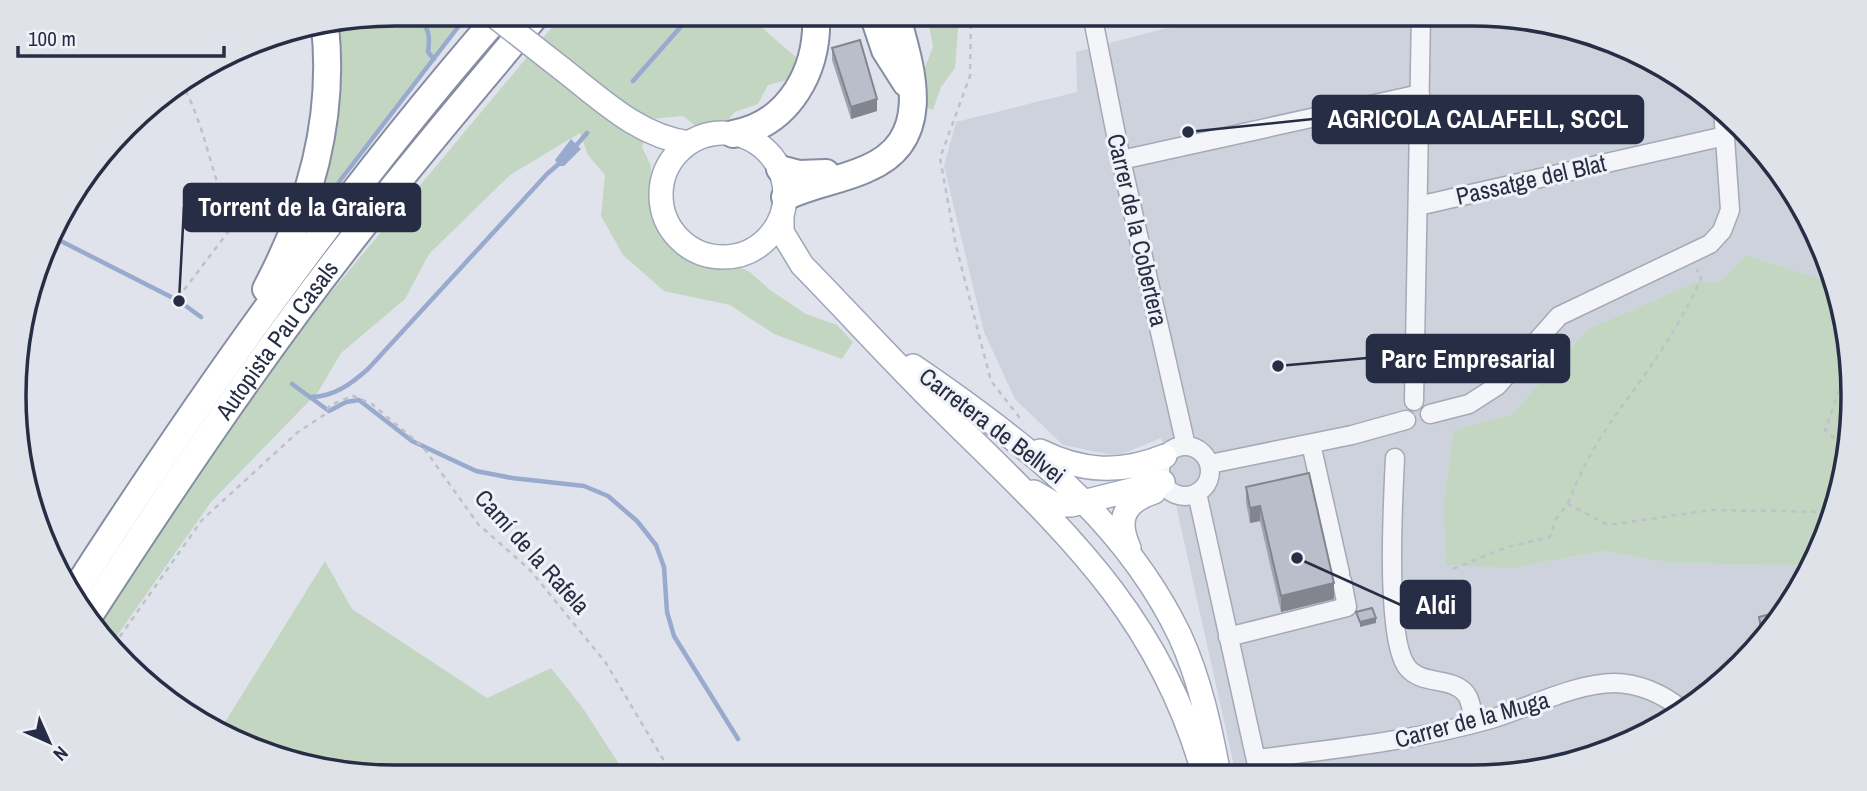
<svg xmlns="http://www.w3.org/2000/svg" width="1867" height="791" font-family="'Archivo Narrow',sans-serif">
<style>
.built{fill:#ced2dd}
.green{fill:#c3d6c1}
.water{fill:#98aace}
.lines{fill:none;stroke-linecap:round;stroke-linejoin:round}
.stream{stroke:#98aace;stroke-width:4.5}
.minor-casing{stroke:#a5a9b6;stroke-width:21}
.major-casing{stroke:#9ea5b8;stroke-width:26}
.highway-casing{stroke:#868da3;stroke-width:30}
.path{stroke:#bfc1ca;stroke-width:2.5;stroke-dasharray:5 5;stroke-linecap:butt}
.minor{stroke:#f4f5f9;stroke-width:18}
.major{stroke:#fff;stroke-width:23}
.highway{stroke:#fff;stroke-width:26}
.major-bridge-casing{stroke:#9ea5b8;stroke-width:26;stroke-linecap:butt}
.major-bridge{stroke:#fff;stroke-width:23}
.wall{fill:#a0a3af}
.shaded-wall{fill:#82858e}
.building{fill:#babecb;stroke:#82858e;stroke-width:2}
.labels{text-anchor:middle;stroke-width:6;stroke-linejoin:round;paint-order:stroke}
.street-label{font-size:24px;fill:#272d44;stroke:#f0f2f8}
.rim{fill:none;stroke:#272d44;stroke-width:3.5}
.leader{fill:none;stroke:#272d44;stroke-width:2.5}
.callout-dot{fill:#272d44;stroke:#f0f2f8;stroke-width:2.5}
.callout{fill:#272d44;stroke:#272d44;stroke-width:2.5}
.callout-label{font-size:26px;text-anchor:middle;font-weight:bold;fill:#fff}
</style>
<rect width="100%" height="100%" fill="#e0e3eb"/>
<path class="built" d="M 1219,14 L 1472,14 L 1595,34 L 1723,109 L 1814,227 L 1828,281 L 1746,255 L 1719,282 L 1695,282 L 1588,329 L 1512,414 L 1454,430 L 1514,568 L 1601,551 L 1671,563 L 1809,566 L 1788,608 L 1723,683 L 1640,738 L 1522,774 L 1236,775 L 1161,438 L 1117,456 L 1063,445 L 1015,399 L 984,332 L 944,166 L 956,122 L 1077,92 L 1076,52 Z"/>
<path class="green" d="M 396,14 L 472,14 L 460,25 L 333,188 L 326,183 L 339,109 L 334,24 Z
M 563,14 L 752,14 L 753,20 L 798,59 L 795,78 L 768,85 L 758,104 L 735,112 L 729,119 L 698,128 L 683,116 L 650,119 L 642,147 L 651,166 L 649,206 L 668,242 L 686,258 L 704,267 L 741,268 L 750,272 L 770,290 L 806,314 L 837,325 L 853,342 L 842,359 L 774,334 L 730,305 L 664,291 L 623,255 L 601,216 L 605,175 L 588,155 L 580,133 L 510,175 L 429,254 L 405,299 L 341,353 L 318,392 L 211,502 L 112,643 L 97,625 L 206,461 L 307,321 Z
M 927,14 L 959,16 L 955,68 L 941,87 L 933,110 L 922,106 L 920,80 L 933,47 Z
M 1746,255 L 1828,281 L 1852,371 L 1833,519 L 1809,566 L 1671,563 L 1601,551 L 1514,568 L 1446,565 L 1444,504 L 1454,430 L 1512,414 L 1588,329 L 1695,282 L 1719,282 Z
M 325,561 L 352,609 L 487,698 L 551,668 L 582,707 L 627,776 L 396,777 L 272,757 L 222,727 Z"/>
<path class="water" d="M 571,139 L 581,149 L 564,166 L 559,166 L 555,160 Z"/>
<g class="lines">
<path class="stream" d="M 410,14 C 428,24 431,32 428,52 L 434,59
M 633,81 L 692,14
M 574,148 L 587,133
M 339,182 L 465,18
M 53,237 L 179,301 L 201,317
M 292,384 L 329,411 L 346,402 L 359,400 L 412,441 L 476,471 L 512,478 L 584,486 L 608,496 L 637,521 L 656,545 L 664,567 L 667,612 L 674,636 L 738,739
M 312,397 C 335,396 351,384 368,369 L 547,174 L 561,162"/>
<g class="minor-casing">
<path id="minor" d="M 1092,14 L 1121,160 L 1186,446
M 1121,160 L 1420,94
M 1418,206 L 1725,136
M 1414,401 L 1421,14
M 1430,414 L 1469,404 L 1497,386 L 1559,316 L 1710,244 L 1722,231 L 1730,210 L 1723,109
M 1311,444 L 1340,573
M1160 471a25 25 0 1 1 50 0a25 25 0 1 1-50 0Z
M 1395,458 C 1393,499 1385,638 1407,667 C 1422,687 1456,675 1468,697 C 1471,704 1473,714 1475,723
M 1210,464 L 1352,435 L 1406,420
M 1197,493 L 1259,774
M 1228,637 L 1347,607 L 1342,581
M 1256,759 C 1335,749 1414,741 1491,719 C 1528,708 1576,683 1614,683 C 1638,683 1664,694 1682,710"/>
</g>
<g class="major-casing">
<path id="major" d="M 561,68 C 601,99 638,136 689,143
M661 195a62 62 0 1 1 124 0a62 62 0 1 1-124 0Z
M 782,215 L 782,232 L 802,265 C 849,313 894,363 942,410 C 1058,525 1158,610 1204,775
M 913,366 C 1019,438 1123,517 1180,636 C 1200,680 1210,727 1219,775
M 1040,451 C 1082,472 1121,474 1165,456
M 1034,492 L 1056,505 L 1071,505 L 1163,482
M 1129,548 C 1116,519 1124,502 1154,492"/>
</g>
<g class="highway-casing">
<g id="highway">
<path d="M 873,14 L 885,50 L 906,83"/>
<path d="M 733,134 C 790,124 819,69 816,14"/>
<path d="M 780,169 L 799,174 L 826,173"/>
<path d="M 785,197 C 812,184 839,181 866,169 C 936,140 911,68 896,14"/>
<path d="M 266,289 C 310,206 335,120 325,26"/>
<path d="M 72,595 C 202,393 342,195 500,14"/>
<path id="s1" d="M 89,616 C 174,485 261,355 358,232 C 415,158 477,86 537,14"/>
</g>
</g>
<path class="path" d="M 971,14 L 970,76 L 940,158 L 956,246 L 991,381 L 1023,422
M 178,298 L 234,224 C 211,180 207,129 183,86
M 1842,445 L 1825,430 L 1850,361
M 1568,504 C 1592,437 1628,403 1664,346 C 1678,325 1690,302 1701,279 L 1697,269
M 1453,569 L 1507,547 L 1550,537 L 1556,519 L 1568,504 L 1608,525 L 1712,510 L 1834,512
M 114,645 L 202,520 L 298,432 L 324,415 L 330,405 L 353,396 L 372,404 L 423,447 L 478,524 L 530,570 L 606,663 L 673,776"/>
<use href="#minor" class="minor"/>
<use href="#major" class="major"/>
<use href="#highway" class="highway"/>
<g class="major-bridge-casing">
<path id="major-bridge" d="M 492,14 L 561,68"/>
</g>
<use href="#major-bridge" class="major-bridge"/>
</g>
<path class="wall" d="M 832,48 L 877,111 L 851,119 L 832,60 Z
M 1246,487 L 1334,599 L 1281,612 L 1260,521 L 1250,523 L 1246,503 Z
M 1785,596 L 1788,608 L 1761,639 L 1759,630 L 1759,617 L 1786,610 Z"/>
<path class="shaded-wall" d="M 877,99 L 877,111 L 851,119 L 851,107 Z
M 1260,506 L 1260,521 L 1250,523 L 1250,508 Z
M 1334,583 L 1334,599 L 1281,612 L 1281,596 Z
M 1376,618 L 1376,623 L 1360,627 L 1360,622 Z"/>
<path class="building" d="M 860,40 L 877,99 L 851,107 L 832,48 Z
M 1309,473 L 1334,583 L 1281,596 L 1260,506 L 1250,508 L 1246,487 Z
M 1803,578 L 1799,587 L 1797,580 Z
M 1796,594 L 1788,608 L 1785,596 Z
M 1372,608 L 1376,618 L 1360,622 L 1356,612 Z
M 1786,610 L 1763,637 L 1759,617 Z"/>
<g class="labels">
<g class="street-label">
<text transform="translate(1531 180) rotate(-13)" y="8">Passatge del Blat</text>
<text transform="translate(1137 230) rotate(77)" y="8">Carrer de la Cobertera</text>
<text dy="8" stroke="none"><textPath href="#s1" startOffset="334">Autopista Pau Casals</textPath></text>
<text transform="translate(992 426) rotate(37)" y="8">Carretera de Bellvei</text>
<text transform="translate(532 552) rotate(48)" y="8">Camí de la Rafela</text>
<text transform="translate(1472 720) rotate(-15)" y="8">Carrer de la Muga</text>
</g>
</g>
<path d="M0 0H1867V791H0ZM395 26H1472A369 369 0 0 1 1841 395V396A369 369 0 0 1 1472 765H395A369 369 0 0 1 26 396V395A369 369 0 0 1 395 26Z" fill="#e0e2ea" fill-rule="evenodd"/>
<path class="rim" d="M395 26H1472A369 369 0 0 1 1841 395V396A369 369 0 0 1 1472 765H395A369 369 0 0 1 26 396V395A369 369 0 0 1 395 26Z"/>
<path class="leader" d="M1188 132L1313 119M179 301L184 207M1278 366L1367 358M1297 558L1401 605"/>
<g class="callout-dot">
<circle cx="1188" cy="132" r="7"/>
<circle cx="179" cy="301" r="7"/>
<circle cx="1278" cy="366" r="7"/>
<circle cx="1297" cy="558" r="7"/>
</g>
<g class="callout">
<rect x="1313" y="96" width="330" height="47" rx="7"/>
<rect x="184" y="184" width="236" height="47" rx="7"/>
<rect x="1367" y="335" width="202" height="47" rx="7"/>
<rect x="1401" y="581" width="69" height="47" rx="7"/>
</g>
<g class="callout-label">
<text x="1478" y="128">AGRICOLA CALAFELL, SCCL</text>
<text x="302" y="216">Torrent de la Graiera</text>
<text x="1468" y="368">Parc Empresarial</text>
<text x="1436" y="614">Aldi</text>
</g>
<g transform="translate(49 742) rotate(135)" stroke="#f0f2f8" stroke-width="5" paint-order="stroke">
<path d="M0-5L12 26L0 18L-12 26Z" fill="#272d44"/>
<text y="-10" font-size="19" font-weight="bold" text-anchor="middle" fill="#272d44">N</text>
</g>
<path d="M18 46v10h206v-10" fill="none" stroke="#272d44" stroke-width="3.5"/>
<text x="28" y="46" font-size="21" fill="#272d44" stroke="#f0f2f8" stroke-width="5" paint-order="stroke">100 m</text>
</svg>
